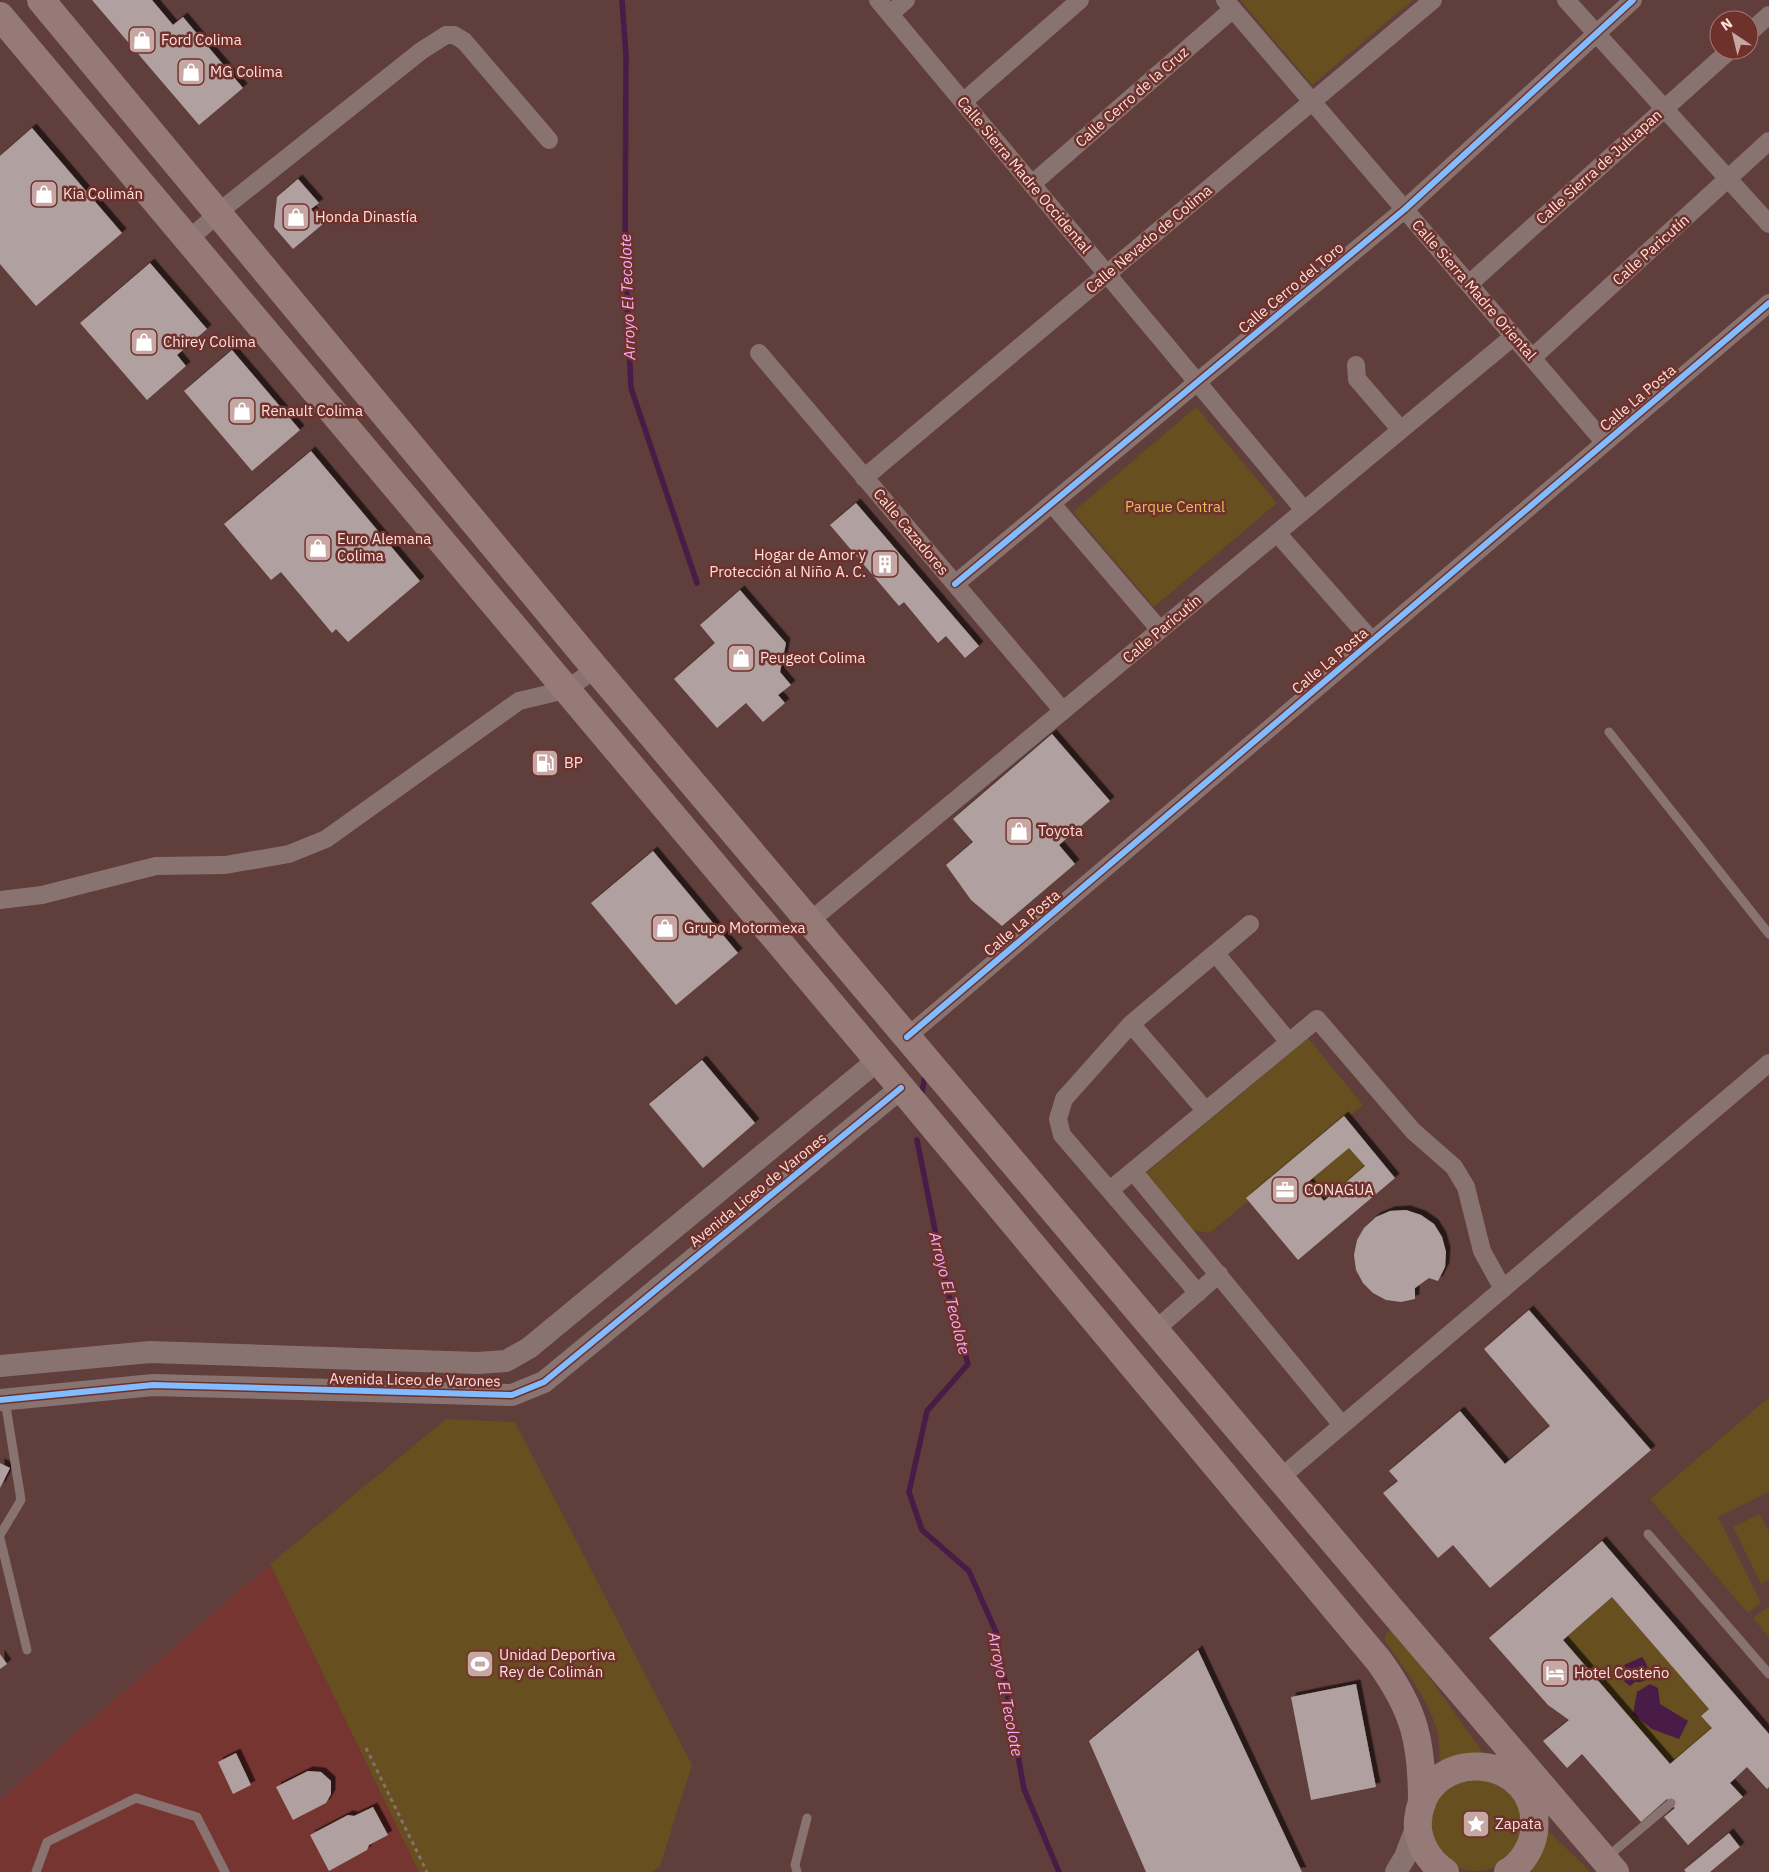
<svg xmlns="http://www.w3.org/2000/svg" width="1769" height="1872" font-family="'IBM Plex Sans',sans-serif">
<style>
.built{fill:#773531}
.green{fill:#674f20}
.water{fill:#491b47}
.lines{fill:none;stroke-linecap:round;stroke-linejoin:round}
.stream{stroke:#491b47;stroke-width:5.5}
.building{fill:#b0a1a0;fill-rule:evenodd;filter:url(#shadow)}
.path{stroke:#86716f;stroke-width:3;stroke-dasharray:4 4;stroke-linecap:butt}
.service{stroke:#897371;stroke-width:9}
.minor{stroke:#897371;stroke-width:18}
.tertiary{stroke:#897371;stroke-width:22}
.primary{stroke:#967a77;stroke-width:28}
.cycleway-casing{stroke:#6e312c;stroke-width:9}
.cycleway{stroke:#80bcff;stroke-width:6}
.labels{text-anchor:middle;stroke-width:5;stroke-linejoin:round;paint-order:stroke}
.poi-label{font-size:15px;fill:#ffdfdb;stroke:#6e312c;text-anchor:start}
.street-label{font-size:15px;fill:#ffdfdb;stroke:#6e312c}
.park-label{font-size:15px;fill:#e9be56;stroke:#6e312c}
.water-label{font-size:16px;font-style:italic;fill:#f6abf6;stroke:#6e312c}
</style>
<defs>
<filter id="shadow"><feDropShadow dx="4.5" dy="-4.5" stdDeviation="0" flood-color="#0009"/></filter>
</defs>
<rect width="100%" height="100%" fill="#5f3e3b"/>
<path class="built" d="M 270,1564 L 419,1872 L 0,1872 L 0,1799 Z"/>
<path class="green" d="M 1240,0 L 1413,0 L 1312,85 Z
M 1196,407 L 1277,503 L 1154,607 L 1073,512 Z
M 1308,1038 L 1363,1105 L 1210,1233 L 1193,1230 L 1146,1173 Z
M 1349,1148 L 1365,1166 L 1324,1201 L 1308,1182 Z
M 1769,1397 L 1769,1492 L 1718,1517 L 1761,1603 L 1748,1613 L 1650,1499 Z
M 446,1419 L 515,1422 L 692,1765 L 660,1866 L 652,1872 L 419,1872 L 270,1564 Z
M 1760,1514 L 1769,1532 L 1769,1580 L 1761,1584 L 1733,1527 Z
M 1612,1597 L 1709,1709 L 1701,1716 L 1712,1728 L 1670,1764 L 1563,1640 Z
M 1769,1606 L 1769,1638 L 1753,1618 Z
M 1392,1630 L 1398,1633 L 1486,1757 L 1440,1766 C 1439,1754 1440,1742 1437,1731 C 1428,1698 1405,1670 1386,1642 C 1384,1637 1385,1632 1392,1630 Z
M1430 1825a46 46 0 1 1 92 0a46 46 0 1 1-92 0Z
M 1543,1826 L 1591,1872 L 1533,1872 L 1526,1869 Z"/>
<path class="water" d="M 1642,1657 C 1650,1667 1654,1684 1635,1682 L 1630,1686 L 1624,1681 L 1627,1671 L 1624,1665 Z
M 1650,1684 L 1658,1688 L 1660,1704 L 1688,1721 L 1679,1739 L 1652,1729 L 1633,1714 L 1637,1692 Z"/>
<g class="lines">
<path class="stream" d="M 622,0 L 626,55 L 625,253 L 631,388 L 697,583
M 921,1096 L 925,1076
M 917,1140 L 946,1285 L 968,1364 L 927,1411 L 909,1492 L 922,1530 L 969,1571 L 996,1632 L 1024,1789 L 1059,1872"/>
</g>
<path class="building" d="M 92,0 L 152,0 L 173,25 L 183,17 L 243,88 L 199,125 Z
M 32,128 L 122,233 L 36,306 L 0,264 L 0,156 Z
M 298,179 L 319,203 L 311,209 L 323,224 L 293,249 L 274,227 L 277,197 Z
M 150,263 L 207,329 L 177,355 L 186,366 L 147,400 L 80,323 Z
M 232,350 L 300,430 L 252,471 L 184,391 Z
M 311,451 L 420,581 L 348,642 L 336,629 L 332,633 L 281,572 L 271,580 L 224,524 Z
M 856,503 L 979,646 L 965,658 L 946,636 L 938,643 L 904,602 L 899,606 L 830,525 Z
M 740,590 L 786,643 L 780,672 L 791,685 L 778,695 L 785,703 L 763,722 L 746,703 L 717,728 L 674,679 L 715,643 L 700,625 Z
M 1052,734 L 1110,801 L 1059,845 L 1075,864 L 1002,926 L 971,900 L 946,865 L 973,842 L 953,819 Z
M 653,851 L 738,953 L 676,1005 L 591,903 Z
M 702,1060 L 755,1123 L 703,1168 L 649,1104 Z
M 1344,1116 L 1395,1178 L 1298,1260 L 1246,1198 ZM 1349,1148 L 1365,1166 L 1324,1201 L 1308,1182 Z
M 1406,1210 L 1421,1215 L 1434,1224 L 1442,1237 L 1446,1252 L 1445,1267 L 1438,1281 L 1429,1278 L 1415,1288 L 1415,1299 L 1401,1302 L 1386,1300 L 1373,1293 L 1363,1283 L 1356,1270 L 1354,1255 L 1357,1240 L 1364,1228 L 1376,1217 L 1390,1211 Z
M 1529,1310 L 1651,1450 L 1490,1588 L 1453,1545 L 1438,1558 L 1383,1493 L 1398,1481 L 1389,1471 L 1460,1411 L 1505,1464 L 1550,1426 L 1484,1349 Z
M 0,1463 L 10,1468 L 0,1488 Z
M 1602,1541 L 1769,1734 L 1769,1787 L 1767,1789 L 1747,1767 L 1730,1783 L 1743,1797 L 1688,1845 L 1664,1817 L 1675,1808 L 1667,1799 L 1641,1822 L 1582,1754 L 1567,1768 L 1543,1741 L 1569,1720 L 1548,1705 L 1489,1638 ZM 1612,1597 L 1709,1709 L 1701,1716 L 1712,1728 L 1670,1764 L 1563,1640 Z
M 1198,1650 L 1302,1872 L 1146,1872 L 1089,1741 Z
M 0,1654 L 7,1664 L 0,1669 Z
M 1356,1684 L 1376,1787 L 1311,1800 L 1291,1697 Z
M 236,1753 L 251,1785 L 233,1794 L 218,1762 Z
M 308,1771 L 321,1772 L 331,1781 L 331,1794 L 326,1803 L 293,1820 L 276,1787 Z
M 373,1807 L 388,1835 L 369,1845 L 367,1850 L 329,1871 L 310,1835 L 348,1815 L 354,1816 Z
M 1729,1833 L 1740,1847 L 1710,1872 L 1686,1872 L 1684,1870 Z"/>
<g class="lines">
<path class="path" d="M 366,1748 L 427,1872"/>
<path class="service" d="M 1609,732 L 1769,934
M 1648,1534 L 1769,1674
M 0,1535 L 21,1500 L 5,1400
M 0,1538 L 27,1650
M 1606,1858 L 1671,1803
M 36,1872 L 47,1842 L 136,1798 L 197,1817 L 225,1872
M 797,1872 L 795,1865 L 807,1818"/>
<path class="minor" d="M 878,0 L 1304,510
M 1225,0 L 1605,443
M 1566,0 L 1769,224
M 890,14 L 906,0
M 1749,33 L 1769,15
M 963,102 L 1080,0
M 1032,184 L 1233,9
M 188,240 L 230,203 L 421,51 L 446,35 L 454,35 L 464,41 L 549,140
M 1469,284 L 1730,50
M 759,353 L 1063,711
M 1532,358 L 1769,141
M 1356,365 L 1357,379 L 1401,430
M 864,478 L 1433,0
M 1052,504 L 1160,630
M 1277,533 L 1372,641
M 955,584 L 1405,209 L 1633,0
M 0,900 L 42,895 L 156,866 L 225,865 L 289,854 L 326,839 L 519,701 L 565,690 L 596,669
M 810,921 L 1514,336
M 1216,954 L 1289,1042
M 1131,1024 L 1206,1111
M 907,1037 L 1769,303
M 1133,1171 L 1342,1425
M 1110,1190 L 1317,1019 L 1413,1131 L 1454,1167 L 1466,1187 L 1482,1251 L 1503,1289
M 1198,1293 L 1062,1135 L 1058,1119 L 1064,1099 L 1131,1024 L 1250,924
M 1155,1330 L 1219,1274
M 1280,1478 L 1769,1063"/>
<path class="tertiary" d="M 0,1366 L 150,1352 L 478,1363 L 506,1361 L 529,1348 L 878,1060
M 0,1400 L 153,1385 L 512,1395 L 544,1382 L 901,1088
M 1396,1872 L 1405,1857 L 1418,1823"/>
<path class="primary" d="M 41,0 L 596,669 L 1388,1606 L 1615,1872
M 0,16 L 878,1060 L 1379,1661 C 1415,1711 1422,1742 1422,1803
M 1445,1872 C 1428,1861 1416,1840 1418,1820 C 1425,1742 1543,1752 1534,1832 C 1532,1847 1522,1864 1508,1872"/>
<g class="cycleway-casing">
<path id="cycleway" d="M 955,584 L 1405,209 L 1633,0
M 907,1037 L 1769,303
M 0,1400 L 153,1385 L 512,1395 L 544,1382 L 901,1088"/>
</g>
<use href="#cycleway" class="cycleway"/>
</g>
<defs>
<g id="shop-square" transform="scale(1.4375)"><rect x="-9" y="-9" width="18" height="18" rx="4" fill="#c7a7a3" stroke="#6e312c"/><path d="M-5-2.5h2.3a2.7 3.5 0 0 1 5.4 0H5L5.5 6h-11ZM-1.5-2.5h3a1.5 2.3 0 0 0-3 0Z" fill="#fff"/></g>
<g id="building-square" transform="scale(1.4375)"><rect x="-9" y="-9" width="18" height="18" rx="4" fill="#c7a7a3" stroke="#6e312c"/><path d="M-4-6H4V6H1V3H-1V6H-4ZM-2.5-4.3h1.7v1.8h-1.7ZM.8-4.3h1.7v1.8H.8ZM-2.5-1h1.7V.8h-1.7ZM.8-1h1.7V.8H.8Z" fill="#fff"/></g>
<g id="fuel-square" transform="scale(1.4375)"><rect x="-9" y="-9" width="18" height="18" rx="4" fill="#c7a7a3" stroke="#6e312c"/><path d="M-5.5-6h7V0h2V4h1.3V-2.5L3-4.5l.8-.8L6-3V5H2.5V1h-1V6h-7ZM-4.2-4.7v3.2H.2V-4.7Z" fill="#fff"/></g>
<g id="office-square" transform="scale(1.4375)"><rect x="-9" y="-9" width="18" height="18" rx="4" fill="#c7a7a3" stroke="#6e312c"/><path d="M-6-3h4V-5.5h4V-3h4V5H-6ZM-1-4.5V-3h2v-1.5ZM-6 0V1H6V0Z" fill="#fff"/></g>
<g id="stadium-square" transform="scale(1.4375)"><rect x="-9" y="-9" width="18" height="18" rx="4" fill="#c7a7a3" stroke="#6e312c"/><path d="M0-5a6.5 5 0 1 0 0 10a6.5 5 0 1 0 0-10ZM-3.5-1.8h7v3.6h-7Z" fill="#fff"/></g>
<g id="hotel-square" transform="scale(1.4375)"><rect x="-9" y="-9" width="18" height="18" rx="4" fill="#c7a7a3" stroke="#6e312c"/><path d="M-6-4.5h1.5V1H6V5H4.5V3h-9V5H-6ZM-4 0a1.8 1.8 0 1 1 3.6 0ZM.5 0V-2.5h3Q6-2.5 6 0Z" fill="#fff"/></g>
<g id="sight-square" transform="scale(1.4375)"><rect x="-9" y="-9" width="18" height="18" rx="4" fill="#c7a7a3" stroke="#6e312c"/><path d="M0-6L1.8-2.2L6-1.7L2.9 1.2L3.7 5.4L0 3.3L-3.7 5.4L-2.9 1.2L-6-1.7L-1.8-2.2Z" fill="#fff"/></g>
</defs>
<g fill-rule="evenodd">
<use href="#shop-square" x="142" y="40"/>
<use href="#shop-square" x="191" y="72"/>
<use href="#shop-square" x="44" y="194"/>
<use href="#shop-square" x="296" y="217"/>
<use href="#shop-square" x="144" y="342"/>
<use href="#shop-square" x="242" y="411"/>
<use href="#shop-square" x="318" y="548"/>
<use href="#building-square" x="885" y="564"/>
<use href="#shop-square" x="741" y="658"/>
<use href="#fuel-square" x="545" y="763"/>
<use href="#shop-square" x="1019" y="831"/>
<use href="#shop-square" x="665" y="928"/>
<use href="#office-square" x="1285" y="1190"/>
<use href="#stadium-square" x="480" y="1664"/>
<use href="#hotel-square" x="1555" y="1673"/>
<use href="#sight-square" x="1476" y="1824"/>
</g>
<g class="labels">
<g class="poi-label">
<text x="161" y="45">Ford Colima</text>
<text x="210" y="77">MG Colima</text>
<text x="63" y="199">Kia Colimán</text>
<text x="315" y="222">Honda Dinastía</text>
<text x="163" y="347">Chirey Colima</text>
<text x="261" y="416">Renault Colima</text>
<text x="337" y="544">Euro Alemana<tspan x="337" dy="17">Colima</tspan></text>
<text x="866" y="560" text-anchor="end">Hogar de Amor y<tspan x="866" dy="17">Protección al Niño A. C.</tspan></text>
<text x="760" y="663">Peugeot Colima</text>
<text x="564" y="768">BP</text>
<text x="1038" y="836">Toyota</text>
<text x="684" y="933">Grupo Motormexa</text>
<text x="1304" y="1195">CONAGUA</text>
<text x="499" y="1660">Unidad Deportiva<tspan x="499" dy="17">Rey de Colimán</tspan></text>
<text x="1574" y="1678">Hotel Costeño</text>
<text x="1495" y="1829">Zapata</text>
</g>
<g class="street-label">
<text transform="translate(1132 97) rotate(-41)" y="5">Calle Cerro de la Cruz</text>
<text transform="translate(1599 167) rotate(-42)" y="5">Calle Sierra de Juluapan</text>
<text transform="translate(1024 175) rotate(50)" y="5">Calle Sierra Madre Occidental</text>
<text transform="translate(1149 239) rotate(-40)" y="5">Calle Nevado de Colima</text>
<text transform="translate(1651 250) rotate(-42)" y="5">Calle Paricutín</text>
<text transform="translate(1291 288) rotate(-40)" y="5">Calle Cerro del Toro</text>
<text transform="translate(1474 290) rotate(49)" y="5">Calle Sierra Madre Oriental</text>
<text transform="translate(1638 398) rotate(-40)" y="5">Calle La Posta</text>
<text transform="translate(911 532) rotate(50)" y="5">Calle Cazadores</text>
<text transform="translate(1162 629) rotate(-40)" y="5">Calle Paricutín</text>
<text transform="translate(1330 661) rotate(-40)" y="5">Calle La Posta</text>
<text transform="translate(1022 923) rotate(-40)" y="5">Calle La Posta</text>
<text transform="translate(758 1190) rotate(-39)" y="5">Avenida Liceo de Varones</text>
<text transform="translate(415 1380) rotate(1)" y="5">Avenida Liceo de Varones</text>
</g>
<g class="park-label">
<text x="1175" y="512">Parque Central</text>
</g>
<g class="water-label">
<text transform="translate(627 297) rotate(-92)" y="6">Arroyo El Tecolote</text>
<text transform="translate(950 1293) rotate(76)" y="6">Arroyo El Tecolote</text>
<text transform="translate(1006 1694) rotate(79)" y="6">Arroyo El Tecolote</text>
</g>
</g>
<g transform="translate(1734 35) rotate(325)"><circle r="24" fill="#6e312c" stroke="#a87772"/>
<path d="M0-4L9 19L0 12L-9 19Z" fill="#c7a7a3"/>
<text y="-8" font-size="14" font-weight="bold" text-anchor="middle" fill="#ffdfdb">N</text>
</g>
</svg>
